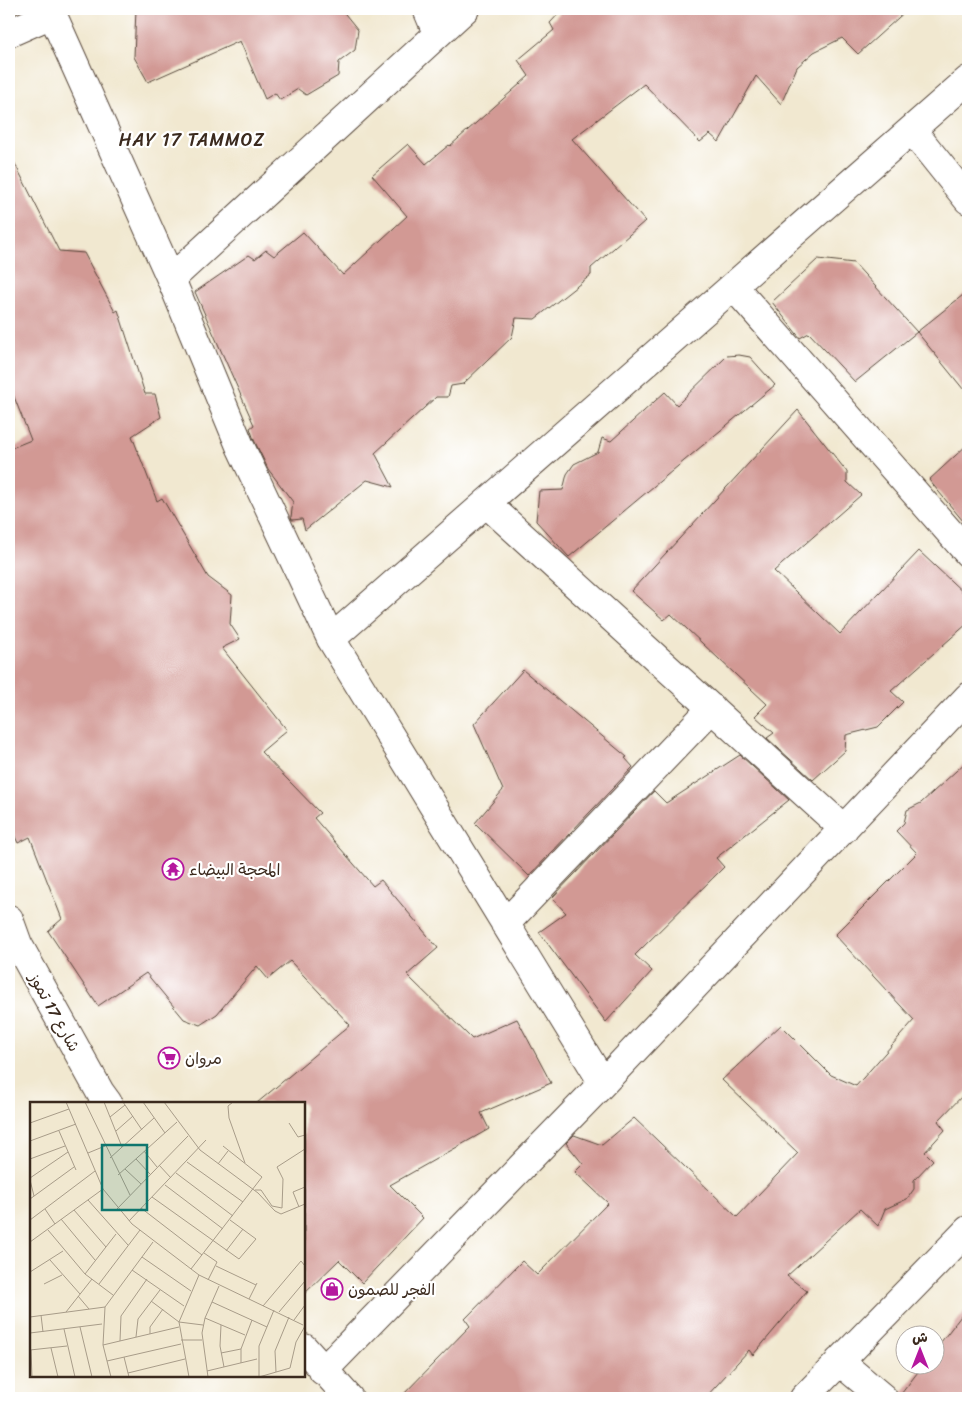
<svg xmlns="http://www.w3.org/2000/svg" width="977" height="1407" font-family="Sriracha,'Playpen Sans Arabic',sans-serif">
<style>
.building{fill:#d29994}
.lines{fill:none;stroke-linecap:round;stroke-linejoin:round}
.street-casing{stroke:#564639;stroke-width:30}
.street{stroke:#fff;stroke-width:28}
.labels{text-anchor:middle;stroke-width:4.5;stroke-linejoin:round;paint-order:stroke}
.poi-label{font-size:16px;fill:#3b2a1e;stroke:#fff;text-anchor:start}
.street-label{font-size:16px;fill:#3b2a1e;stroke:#fff}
.neighbourhood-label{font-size:18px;letter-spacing:1px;fill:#3b2a1e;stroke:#fff}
.inset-road{fill:none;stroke:#a89c89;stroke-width:1}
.view{fill:#0f766e;fill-opacity:0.15;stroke:#0f766e;stroke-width:2.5}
.inset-edge{fill:none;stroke:#3b2a1e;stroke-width:2.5}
</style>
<rect width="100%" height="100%" fill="#fff"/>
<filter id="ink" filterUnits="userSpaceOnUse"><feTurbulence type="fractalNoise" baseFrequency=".02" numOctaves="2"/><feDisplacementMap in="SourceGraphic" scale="10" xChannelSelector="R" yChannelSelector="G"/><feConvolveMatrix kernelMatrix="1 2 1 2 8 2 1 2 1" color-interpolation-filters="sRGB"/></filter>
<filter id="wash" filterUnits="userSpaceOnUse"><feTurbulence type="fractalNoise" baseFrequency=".0096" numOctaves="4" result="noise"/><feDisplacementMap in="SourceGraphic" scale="20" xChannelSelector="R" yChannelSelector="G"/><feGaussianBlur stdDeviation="1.12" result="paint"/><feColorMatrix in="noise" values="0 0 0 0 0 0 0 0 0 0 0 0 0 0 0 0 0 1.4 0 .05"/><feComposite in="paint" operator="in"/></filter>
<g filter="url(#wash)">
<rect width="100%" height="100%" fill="#f1e8d0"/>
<g id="blocks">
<path class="building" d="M 136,9 L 341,9 L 358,30 L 355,50 L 339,62 L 338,76 L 306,95 L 298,89 L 280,100 L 275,93 L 265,99 L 240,41 L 148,82 L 134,57 Z
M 563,9 L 908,9 L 858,54 L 842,38 L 814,52 L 797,67 L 781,104 L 756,76 L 719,142 L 710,134 L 700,142 L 644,84 L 572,139 L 645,221 L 591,268 L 591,275 L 535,319 L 516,318 L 512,337 L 463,384 L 451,386 L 448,397 L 436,397 L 375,453 L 393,487 L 367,480 L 305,530 L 302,519 L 292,520 L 291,517 L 293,502 L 268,469 L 254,440 L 250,428 L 254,425 L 195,292 L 249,255 L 255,259 L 266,250 L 274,256 L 303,232 L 343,275 L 407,216 L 372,175 L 408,144 L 426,164 L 449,145 L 450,146 L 529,76 L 518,60 L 554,30 L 550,23 Z
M 9,152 L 59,251 L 84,253 L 115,312 L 118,310 L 145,394 L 155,394 L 161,417 L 132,436 L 157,501 L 162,498 L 208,577 L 232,595 L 230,624 L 240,639 L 222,648 L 287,730 L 261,752 L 320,813 L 314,818 L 373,886 L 381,880 L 438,948 L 407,975 L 472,1039 L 517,1019 L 551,1083 L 481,1113 L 489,1129 L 390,1185 L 423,1218 L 362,1283 L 339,1260 L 304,1294 L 304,1103 L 257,1103 L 350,1025 L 290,961 L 268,979 L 257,966 L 217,1014 L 200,1025 L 184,1019 L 146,973 L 98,1006 L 48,931 L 62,919 L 30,837 L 18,843 L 9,824 L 9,449 L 31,440 L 9,384 Z
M 818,259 L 854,263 L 917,332 L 855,382 L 809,333 L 800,338 L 772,302 Z
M 968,291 L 968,395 L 917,332 Z
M 739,355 L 750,357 L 775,385 L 569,557 L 536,521 L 539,491 L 563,490 L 567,474 L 574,464 L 598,452 L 602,438 L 611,441 L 665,392 L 677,405 L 727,356 Z
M 798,410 L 847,472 L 847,482 L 861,495 L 774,571 L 840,634 L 919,551 L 968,597 L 968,623 L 891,691 L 903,702 L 878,727 L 846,735 L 845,751 L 813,780 L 767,738 L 774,733 L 755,716 L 767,704 L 671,614 L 664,620 L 631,591 Z
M 968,444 L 968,527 L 929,480 Z
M 523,670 L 627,757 L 625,758 L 633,767 L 529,876 L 475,823 L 503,790 L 474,724 Z
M 740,755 L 789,800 L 716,858 L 724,867 L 635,955 L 652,971 L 606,1022 L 539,932 L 566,913 L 552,898 L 654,791 L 666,803 Z
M 968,760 L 968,1090 L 938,1121 L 945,1130 L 925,1152 L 933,1160 L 914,1180 L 914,1189 L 907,1199 L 885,1209 L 878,1226 L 860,1209 L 787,1276 L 807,1291 L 753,1355 L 749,1350 L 705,1398 L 400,1398 L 470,1326 L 465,1319 L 522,1261 L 537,1275 L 608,1203 L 575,1172 L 583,1164 L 566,1143 L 574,1135 L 602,1145 L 634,1118 L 737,1217 L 798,1153 L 722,1080 L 781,1025 L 831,1075 L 856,1086 L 914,1020 L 835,935 L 917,853 L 896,831 L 904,823 L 907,810 L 921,803 Z
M 968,1307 L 968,1398 L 898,1398 L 924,1364 L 934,1364 L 934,1351 Z"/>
</g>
</g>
<g filter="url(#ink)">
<use href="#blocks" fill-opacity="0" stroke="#564639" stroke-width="1"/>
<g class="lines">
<g class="street-casing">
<path id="street" d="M 50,9 L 171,279 L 240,446 L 331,639 L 603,1083
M 427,9 L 437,33
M 9,33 L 52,14
M 912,130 L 968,200
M 171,279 L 465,9
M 734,287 L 968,553
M 487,504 L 844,829
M 331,639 L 968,80
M 9,919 L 18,944 L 100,1092 L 108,1103
M 505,924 L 712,708
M 304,1348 L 349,1398
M 839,1361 L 883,1398
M 323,1371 L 603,1083 L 968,697
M 804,1398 L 968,1230"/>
</g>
<use href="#street" class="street"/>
</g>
</g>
<defs>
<g id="temple-ring" transform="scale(1.125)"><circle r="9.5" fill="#fff" stroke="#b5179e" stroke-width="1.5"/><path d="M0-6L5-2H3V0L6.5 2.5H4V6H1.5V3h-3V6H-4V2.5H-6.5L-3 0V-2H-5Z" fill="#b5179e"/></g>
<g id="supermarket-ring" transform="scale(1.125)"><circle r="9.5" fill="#fff" stroke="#b5179e" stroke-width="1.5"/><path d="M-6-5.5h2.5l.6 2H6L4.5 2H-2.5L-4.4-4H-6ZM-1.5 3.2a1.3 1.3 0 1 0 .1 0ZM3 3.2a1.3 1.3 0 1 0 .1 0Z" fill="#b5179e"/></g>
<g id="shop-ring" transform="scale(1.125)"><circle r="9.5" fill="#fff" stroke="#b5179e" stroke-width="1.5"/><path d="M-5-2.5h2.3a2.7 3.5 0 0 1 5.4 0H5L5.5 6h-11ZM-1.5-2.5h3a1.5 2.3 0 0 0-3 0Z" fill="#b5179e"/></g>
</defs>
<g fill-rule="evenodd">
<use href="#temple-ring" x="173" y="869"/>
<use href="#supermarket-ring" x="169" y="1058"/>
<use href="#shop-ring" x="332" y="1289"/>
</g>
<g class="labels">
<g class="poi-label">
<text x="189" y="875">المحجة البيضاء</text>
<text x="185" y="1064">مروان</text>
<text x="348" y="1295">الفجر للصمون</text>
</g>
<g class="street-label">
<text transform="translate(55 1012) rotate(61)" y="6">شارع 17 تموز</text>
</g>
<g class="neighbourhood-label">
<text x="192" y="146">HAY 17 TAMMOZ</text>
</g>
</g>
<g transform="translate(30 1102)">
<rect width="275" height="275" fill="#f1e8d0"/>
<path class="inset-road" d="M 36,0 L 73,87 L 102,122 L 169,173 L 273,223M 55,0 L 100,93M 74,0 L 92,45M 93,0 L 112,28M 113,0 L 135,31M 134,0 L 170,48 L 228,91 L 245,109 L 251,112 L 275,102M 203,0 L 198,4 L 199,16 L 215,61M 80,15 L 95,3M 0,21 L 39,7M 259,21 L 268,35 L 275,33M 29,29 L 46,68M 86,29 L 103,14M 0,39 L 46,22M 114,49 L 127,65M 58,51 L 75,44M 80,56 L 124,16M 0,57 L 35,44M 106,57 L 120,72M 157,60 L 213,100M 188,62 L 198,49M 129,63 L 141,76M 95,67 L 111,82M 146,71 L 203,114M 88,73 L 147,20M 0,76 L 38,50M 0,78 L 4,94M 135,83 L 193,127M 225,88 L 231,88 L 242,104 L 252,106 L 253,77 L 247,65 L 275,47M 122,95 L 209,157 L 226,137 L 200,118M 0,97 L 44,65M 58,98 L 98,143M 269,105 L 263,90 L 275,85M 111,106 L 172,153M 15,107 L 25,122M 87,107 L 158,34M 44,108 L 76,145M 31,117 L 65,158M 0,118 L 65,69M 99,119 L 176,38M 18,128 L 55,172 L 83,193M 0,140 L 73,87M 196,149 L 213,127M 174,151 L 187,160 L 178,178M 112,155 L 161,189M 20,158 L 50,192M 186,164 L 226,183M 161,167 L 232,75 L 193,44M 102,168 L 154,204M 0,170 L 33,149M 55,172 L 86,132M 14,182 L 32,173M 69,182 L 110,128M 48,194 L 59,207M 219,197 L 227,181M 121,199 L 149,220 L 173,223M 182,200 L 237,225M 233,204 L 271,159 L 275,164M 36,210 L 62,177M 249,210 L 275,179M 11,213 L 13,230M 0,215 L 75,205M 175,216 L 215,233M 264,218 L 275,203M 191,223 L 190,244 L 194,265M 50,225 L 62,275M 34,227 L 45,275M 0,231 L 72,222M 120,232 L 120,225 L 133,207M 106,235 L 108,217 L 130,188M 151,238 L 172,238M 90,239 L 91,214 L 117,177M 73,243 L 149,225M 21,246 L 28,275M 0,248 L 37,244M 1,248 L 2,275M 191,251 L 211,247M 94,255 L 99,275M 77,259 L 151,242M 211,261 L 211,247 L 222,218M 177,269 L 227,257M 246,270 L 245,249 L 259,215M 98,271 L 155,257M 81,275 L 73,243 L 75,205 L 123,140M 159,275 L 149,220 L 169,173M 178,275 L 172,231 L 175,216 L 189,184M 229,275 L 229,244 L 244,208M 229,275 L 260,266 L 266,240 L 275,224"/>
<path class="view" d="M 72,43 L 117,43 L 117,108 L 72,108 Z"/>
<rect width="275" height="275" class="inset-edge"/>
</g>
<rect width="977" height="1407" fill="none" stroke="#fff" stroke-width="30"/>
<g transform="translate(920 1350)"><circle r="24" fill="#ffffff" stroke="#b1aaa5"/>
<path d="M0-4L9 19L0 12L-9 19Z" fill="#b5179e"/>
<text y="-8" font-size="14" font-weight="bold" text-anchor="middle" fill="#3b2a1e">ش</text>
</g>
</svg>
